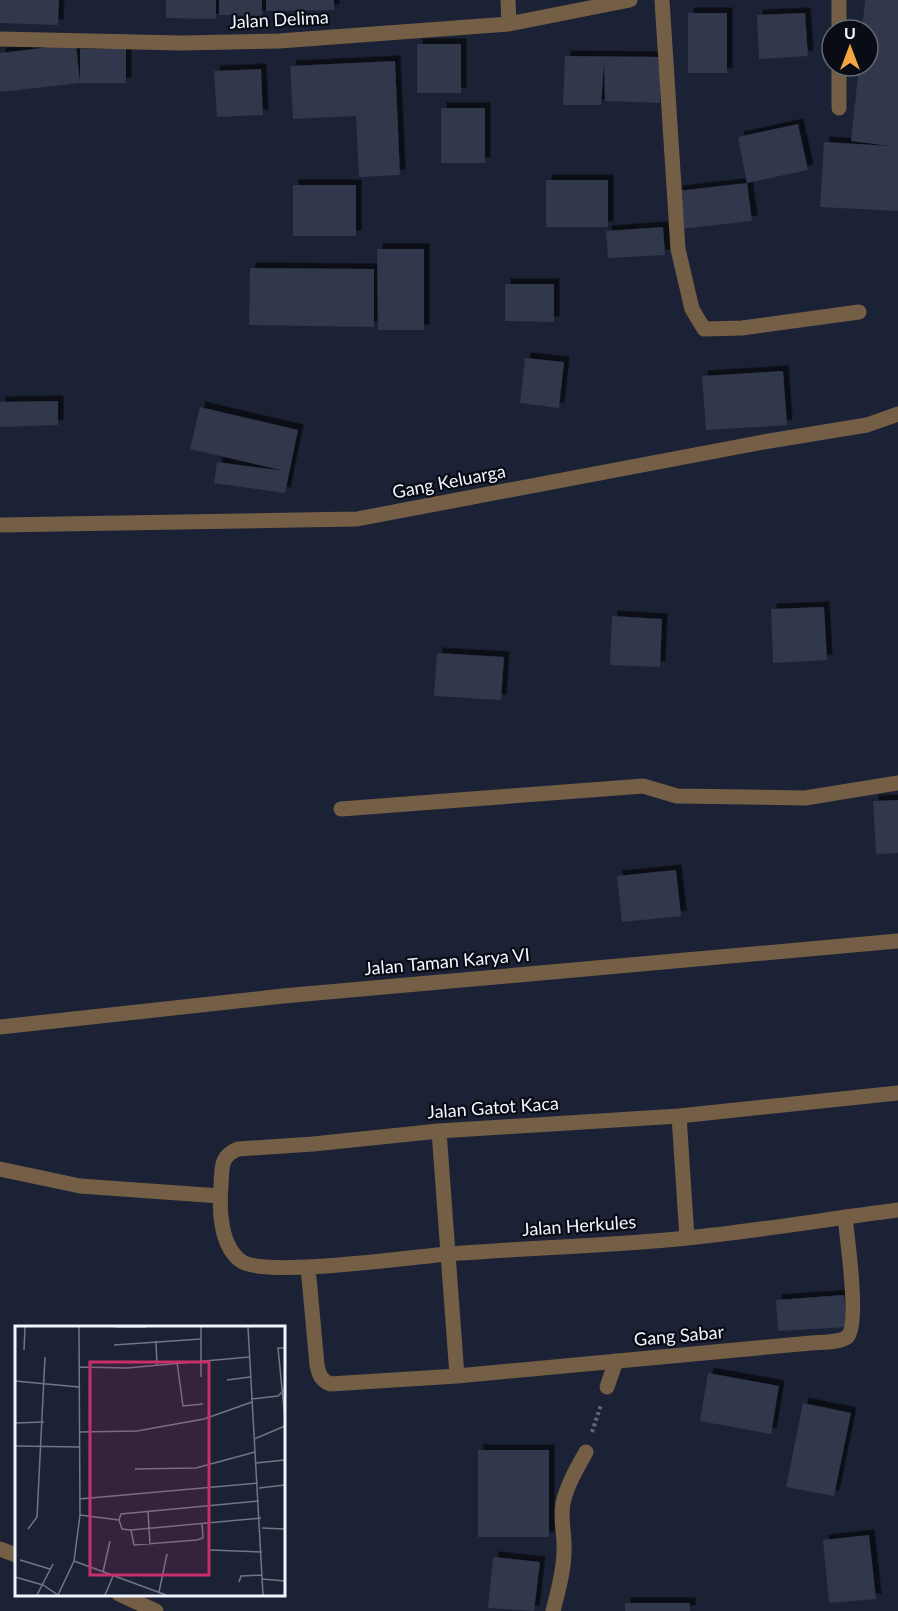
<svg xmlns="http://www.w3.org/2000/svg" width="898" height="1611" font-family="Lato,sans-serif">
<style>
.building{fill:#30374b;filter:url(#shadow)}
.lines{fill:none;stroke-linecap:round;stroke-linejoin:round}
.path{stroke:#616777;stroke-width:4;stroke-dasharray:3 3;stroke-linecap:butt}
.lane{stroke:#745f46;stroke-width:15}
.street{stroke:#745f46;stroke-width:15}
.labels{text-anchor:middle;stroke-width:4.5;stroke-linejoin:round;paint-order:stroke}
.street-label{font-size:18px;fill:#f1f5ff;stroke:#090c14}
.inset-road{fill:none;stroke:#717686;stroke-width:1.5}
.view{fill:#c72e6b;fill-opacity:0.15;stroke:#c72e6b;stroke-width:3}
.inset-edge{fill:none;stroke:#f1f5ff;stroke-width:3}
</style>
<defs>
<filter id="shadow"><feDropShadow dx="5.5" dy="-5.5" stdDeviation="0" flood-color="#0009"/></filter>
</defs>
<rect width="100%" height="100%" fill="#1c2235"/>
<path class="building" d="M 0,0 L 59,0 L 58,25 L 0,23 Z
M 166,0 L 216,0 L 216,19 L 166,18 Z
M 219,0 L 262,0 L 262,16 L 219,15 Z
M 266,0 L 334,0 L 334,10 L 266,11 Z
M 865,0 L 898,0 L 898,211 L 820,207 L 824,142 L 891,146 L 851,141 L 859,66 L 868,66 L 868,30 L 862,30 Z
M 688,13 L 727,13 L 727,73 L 688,73 Z
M 805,13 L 808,56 L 759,59 L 757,15 Z
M 76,44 L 80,83 L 0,92 L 0,53 Z
M 417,44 L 461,44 L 461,93 L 417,93 Z
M 80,49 L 126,49 L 126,83 L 80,83 Z
M 565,56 L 662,57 L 660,103 L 605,101 L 604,62 L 601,105 L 563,105 Z
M 395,61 L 400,175 L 359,177 L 356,116 L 293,119 L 290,66 Z
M 261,69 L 263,115 L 217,117 L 214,71 Z
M 441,108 L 485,108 L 485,163 L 441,163 Z
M 798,124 L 808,170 L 747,183 L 738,137 Z
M 546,180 L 608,180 L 608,227 L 546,227 Z
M 747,183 L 752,221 L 681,229 L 677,191 Z
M 293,185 L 356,185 L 356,236 L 293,236 Z
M 663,227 L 665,255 L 608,258 L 606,231 Z
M 377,249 L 424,249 L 424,330 L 378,330 Z
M 250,268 L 374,269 L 374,327 L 249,325 Z
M 505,284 L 554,284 L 554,322 L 505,321 Z
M 525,358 L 564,362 L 559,408 L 520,403 Z
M 783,371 L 787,425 L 706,430 L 702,376 Z
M 58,401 L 58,425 L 0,427 L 0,402 Z
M 200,407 L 298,430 L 285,493 L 214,483 L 217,462 L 285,471 L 190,449 Z
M 824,607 L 827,660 L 773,663 L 771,609 Z
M 612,616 L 662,619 L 660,667 L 610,665 Z
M 437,653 L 504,657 L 501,700 L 434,696 Z
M 898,800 L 898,853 L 876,854 L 873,801 Z
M 676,870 L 681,916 L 622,922 L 617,876 Z
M 844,1295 L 847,1327 L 778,1331 L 776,1300 Z
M 708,1373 L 779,1386 L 771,1434 L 700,1421 Z
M 803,1403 L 851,1413 L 834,1496 L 786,1487 Z
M 478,1450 L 549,1450 L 549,1537 L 478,1537 Z
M 869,1535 L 876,1599 L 829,1603 L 823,1540 Z
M 493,1557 L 540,1562 L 534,1611 L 488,1608 Z
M 625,1603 L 690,1603 L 690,1611 L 625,1611 Z"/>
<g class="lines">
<path class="path" d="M 592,1432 L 601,1405"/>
<path class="lane" d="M 607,1387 L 616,1361"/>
<path class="street" d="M 508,0 L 509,24
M 662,0 L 678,249 L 692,309 L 704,329 L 742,328 L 859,312
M 839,30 L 839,0
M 0,39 L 182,43 L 279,41 L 509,24 L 630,0
M 839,108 L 839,66
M 0,525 L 357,519 L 763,442 L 867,425 L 898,414
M 341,809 L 643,786 L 677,796 L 805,798 L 898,783
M 0,1027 L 283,996 L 898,941
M 898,1093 L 679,1116 L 439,1131 L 313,1144 L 238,1149 C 220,1156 222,1168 221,1186 C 219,1209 220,1246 241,1261 C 264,1278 412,1257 447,1254 C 527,1248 607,1246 687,1238 C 757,1231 828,1219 898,1210
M 679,1116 L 687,1238
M 439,1131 L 457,1376
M 0,1169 L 80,1186 L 220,1196
M 308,1267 L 317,1365 C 319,1375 321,1380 330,1384 L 457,1376 L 811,1343 C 821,1342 839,1343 847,1337 C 860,1326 847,1237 845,1217
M 0,1549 L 16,1555
M 119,1594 L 156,1611
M 553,1611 C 558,1591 564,1571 564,1551 C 565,1534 560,1521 563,1503 C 567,1485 577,1468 586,1452"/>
</g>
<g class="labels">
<g class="street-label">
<text transform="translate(279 20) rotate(-3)" y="6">Jalan Delima</text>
<text transform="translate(449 482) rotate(-11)" y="6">Gang Keluarga</text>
<text transform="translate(447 962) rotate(-5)" y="6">Jalan Taman Karya VI</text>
<text transform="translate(493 1108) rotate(-4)" y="6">Jalan Gatot Kaca</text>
<text transform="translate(579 1226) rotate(-4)" y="6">Jalan Herkules</text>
<text transform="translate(679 1336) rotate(-5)" y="6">Gang Sabar</text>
</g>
</g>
<g transform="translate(15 1326)">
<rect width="270" height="270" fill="#1c2235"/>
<path class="inset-road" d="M 100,1 L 131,1M 233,1 L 248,269M 141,15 L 142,40M 99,19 L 186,13M 270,22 L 263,22 L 270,93M 9,24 L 10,1M 162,36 L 168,80 L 188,78M 64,41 L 112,42 L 234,31M 186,51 L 186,1M 212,54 L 235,51M 0,55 L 64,61M 236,73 L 263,70 L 270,63M 0,97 L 29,96M 64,106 L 122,105 L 189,93 L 237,76M 239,113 L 270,100M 0,120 L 64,121M 241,137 L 270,134M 120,143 L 181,142 L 240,126M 244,162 L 270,159M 64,173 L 243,157M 244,175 L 106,188 L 104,194 L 107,203 L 116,204 L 246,192M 133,186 L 135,218M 65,189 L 104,194M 247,202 L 270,203M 13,203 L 22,191 L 30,31M 116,204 L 119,219 L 182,214 L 188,212 L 187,197M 195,224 L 247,226M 5,234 L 35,243M 59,235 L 151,269M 88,246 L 95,215M 0,251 L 28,259 L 43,269 L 59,235 L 65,189 L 64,1M 247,253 L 270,255M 224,256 L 226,250 L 247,249M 144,266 L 152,228M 22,269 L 38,238M 90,269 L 98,250"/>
<path class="view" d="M 75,36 L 194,36 L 194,249 L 75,249 Z"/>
<rect width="270" height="270" class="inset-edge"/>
</g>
<g transform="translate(850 48)"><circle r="28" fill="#090c14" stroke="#666972" stroke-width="1.5"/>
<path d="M0-4.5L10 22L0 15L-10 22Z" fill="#f1a640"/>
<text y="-9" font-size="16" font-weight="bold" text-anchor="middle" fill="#f1f5ff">U</text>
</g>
</svg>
